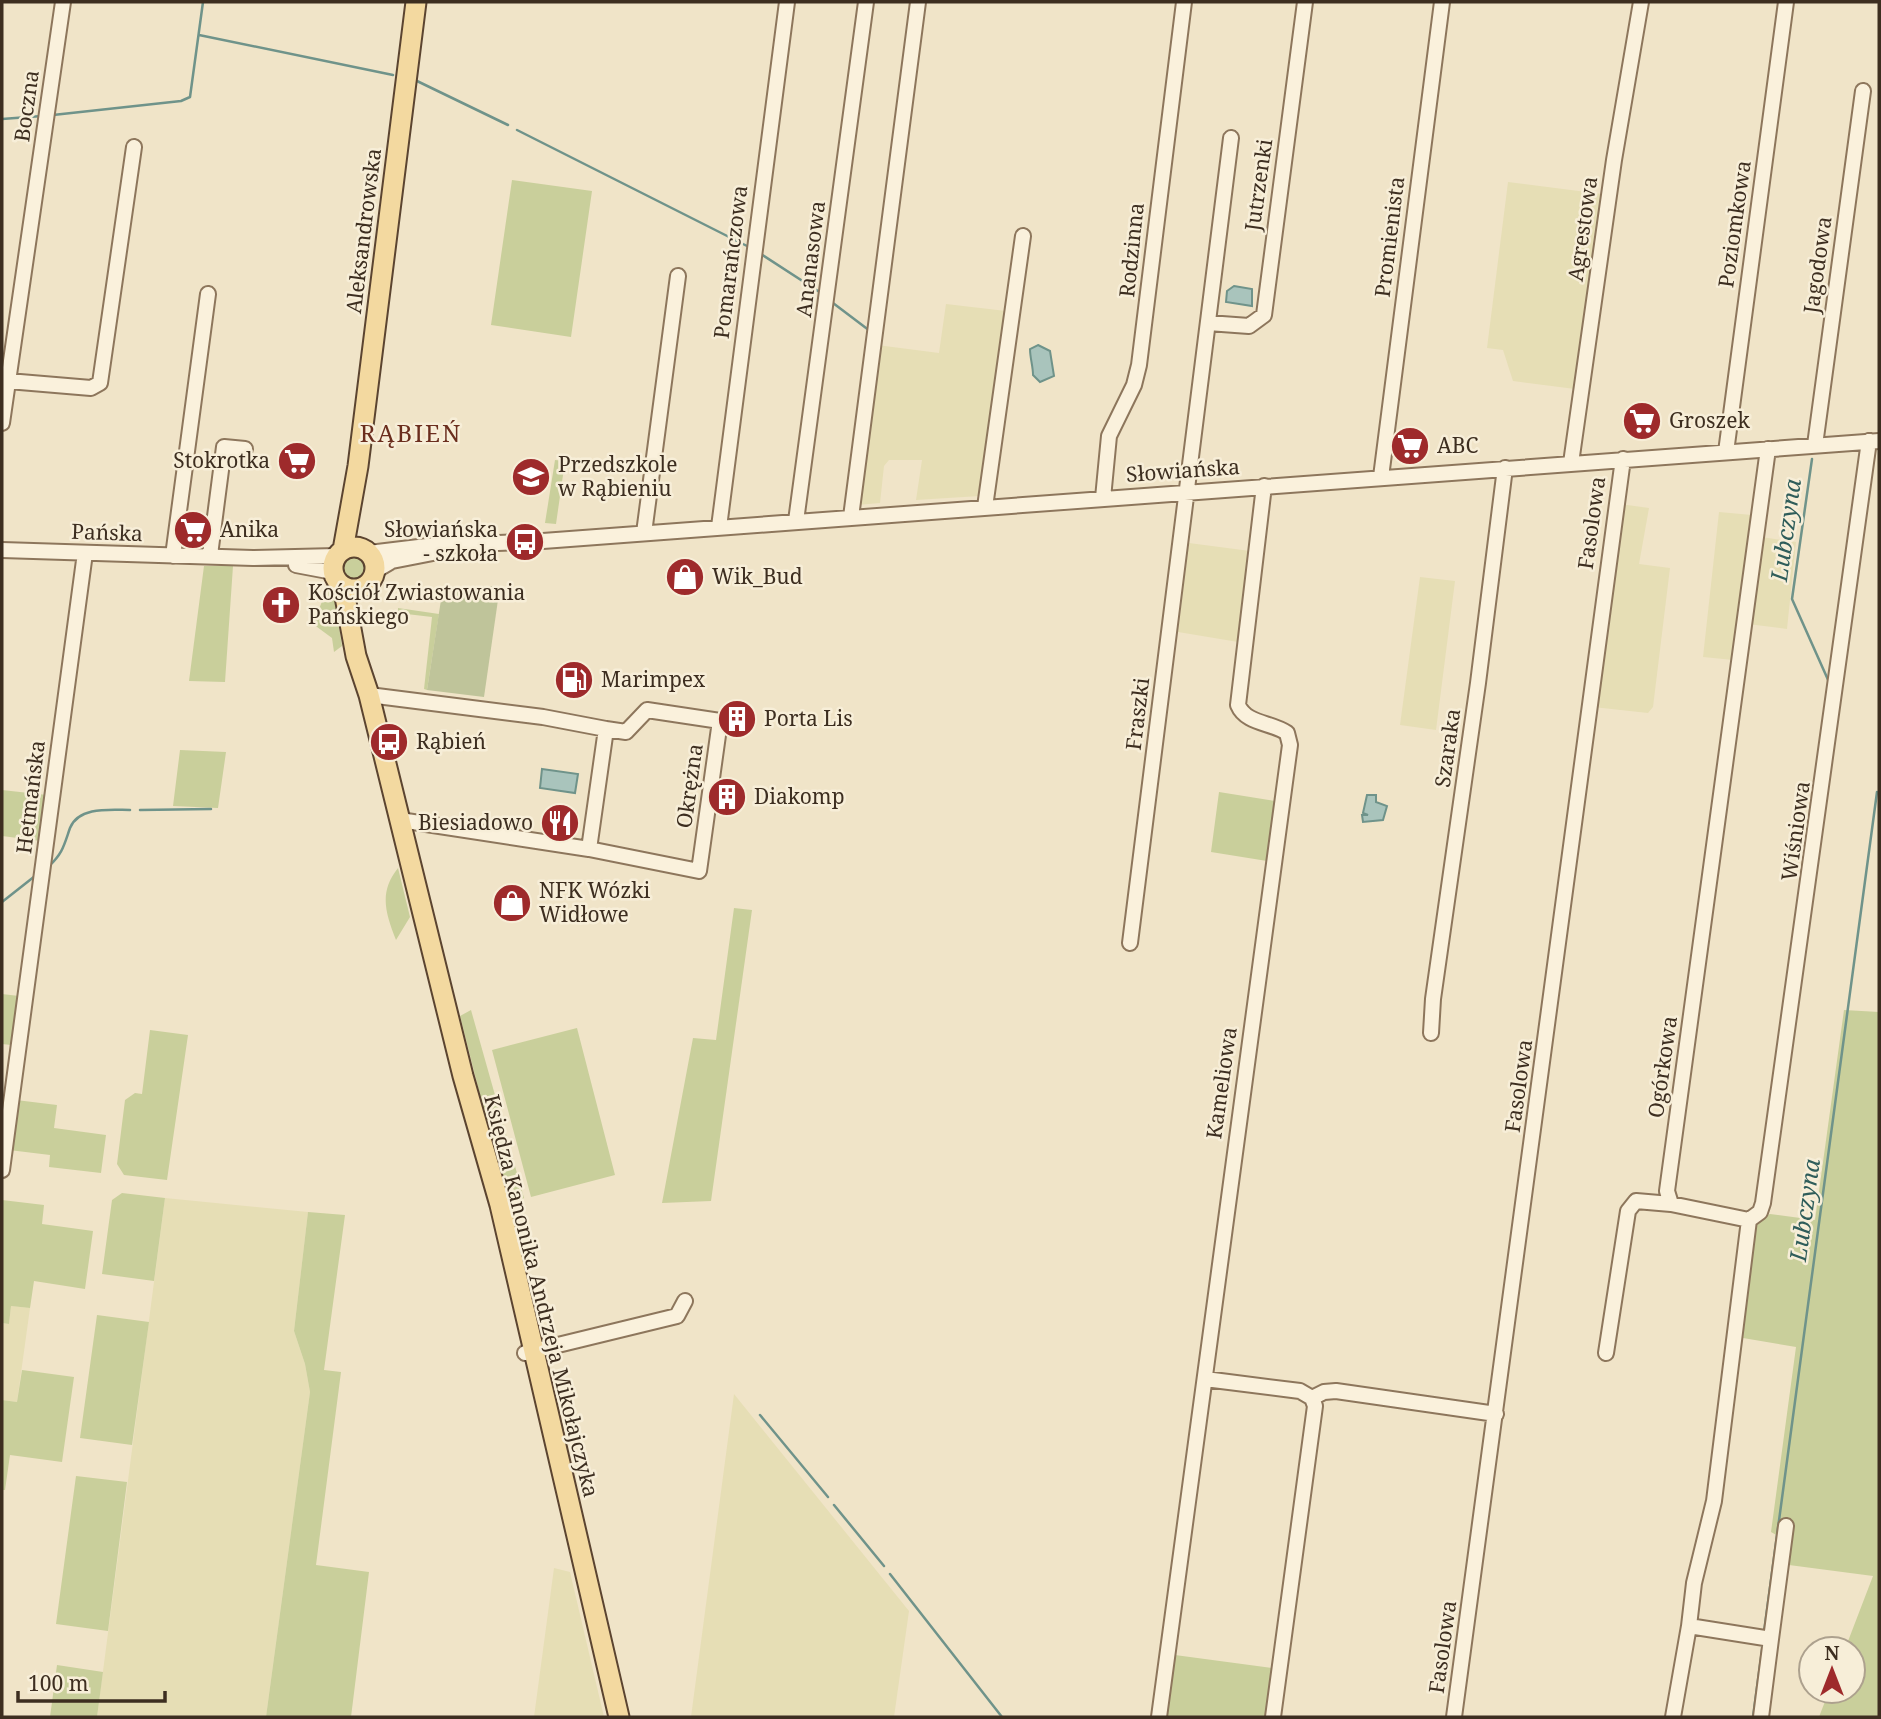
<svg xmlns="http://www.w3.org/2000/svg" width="1881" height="1719" font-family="'Noto Serif',serif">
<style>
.farmland{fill:#e6deb5}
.green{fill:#c9cf9b}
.cemetery{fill:#bfc49a}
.water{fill:#a9c4bc;stroke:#6f938a;stroke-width:2}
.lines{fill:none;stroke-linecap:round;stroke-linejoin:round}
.stream{stroke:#6f938a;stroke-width:2.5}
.minor-casing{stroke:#8d765c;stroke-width:18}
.major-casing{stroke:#5b4430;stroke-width:23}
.minor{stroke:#faf1dc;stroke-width:14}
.major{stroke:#f3d9a0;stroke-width:19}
.labels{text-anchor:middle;stroke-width:5;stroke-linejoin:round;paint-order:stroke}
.street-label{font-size:21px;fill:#3d2e20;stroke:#f7eed8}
.poi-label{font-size:21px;fill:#3d2e20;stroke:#f7eed8;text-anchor:start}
.water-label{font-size:23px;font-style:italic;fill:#2f5d5a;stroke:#f7eed8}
.quarter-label{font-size:24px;letter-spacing:2px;fill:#6b2e1e;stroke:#f7eed8}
</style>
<rect width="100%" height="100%" fill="#f0e4c8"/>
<path class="farmland" d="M 1508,182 L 1602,194 L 1575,389 L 1513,381 L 1503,350 L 1487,348 Z
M 946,304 L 1006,311 L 980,496 L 916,500 L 922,460 L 889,460 L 884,466 L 880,503 L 857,505 L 877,345 L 939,353 Z
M 1620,504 L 1649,508 L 1639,564 L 1670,568 L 1653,707 L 1648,713 L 1593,707 Z
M 1719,512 L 1752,515 L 1733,660 L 1703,657 Z
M 1761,537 L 1796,542 L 1787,629 L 1748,624 Z
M 1189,543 L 1250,551 L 1238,642 L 1178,632 Z
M 1420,577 L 1455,581 L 1436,730 L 1400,725 Z
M 165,1198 L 308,1212 L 294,1331 L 305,1364 L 310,1392 L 266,1717 L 97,1717 Z
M 11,1306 L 30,1308 L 17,1402 L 2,1400 L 2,1323 L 9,1324 Z
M 734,1394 L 909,1611 L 894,1717 L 691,1717 Z
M 554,1568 L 570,1572 L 604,1717 L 534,1717 Z"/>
<path class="green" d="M 512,180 L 592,191 L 571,337 L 491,325 Z
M 555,460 L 565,461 L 556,524 L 545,523 Z
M341 567a14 14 0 1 1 28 0a14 14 0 1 1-28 0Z
M 204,566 L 233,566 L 225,682 L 189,681 Z
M 327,589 L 335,599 L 342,646 L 334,652 L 332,638 L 313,624 Z
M 398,608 L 439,614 L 427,690 L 424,689 L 432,617 L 398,613 Z
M 180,750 L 226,752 L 218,808 L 173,806 Z
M 2,790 L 47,795 L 41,841 L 2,836 Z
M 1219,792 L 1275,801 L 1267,861 L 1211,852 Z
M 398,868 L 410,917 L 396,940 C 385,912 379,892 398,868 Z
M 734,908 L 752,910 L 711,1201 L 662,1203 L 693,1038 L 716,1040 Z
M 2,994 L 19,996 L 11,1045 L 2,1044 Z
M 471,1010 L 524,1198 L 508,1206 L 460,1016 Z
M 1844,1010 L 1879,1012 L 1879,1717 L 1819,1717 L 1829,1691 L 1853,1691 L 1853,1649 L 1845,1649 L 1873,1576 L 1789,1565 L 1791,1543 L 1771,1532 L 1796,1347 L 1743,1338 L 1756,1221 L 1770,1214 L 1815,1220 Z
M 577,1028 L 615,1175 L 531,1197 L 492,1050 Z
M 150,1030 L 188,1035 L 167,1180 L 124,1175 L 117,1164 L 125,1100 L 135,1093 L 142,1094 Z
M 16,1100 L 57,1105 L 54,1128 L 106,1135 L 101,1173 L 49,1167 L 50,1155 L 9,1150 Z
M 122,1193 L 165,1198 L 154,1281 L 102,1274 L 112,1200 Z
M 2,1200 L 44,1205 L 42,1224 L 93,1231 L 85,1289 L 34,1281 L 30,1308 L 11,1306 L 9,1324 L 2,1323 Z
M 308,1212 L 345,1215 L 324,1370 L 341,1372 L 316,1565 L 369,1572 L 351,1717 L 266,1717 L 310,1392 L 305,1364 L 294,1331 Z
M 97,1315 L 149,1322 L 132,1445 L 80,1438 Z
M 22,1370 L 74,1377 L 62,1462 L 10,1455 L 5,1490 L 2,1490 L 2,1400 L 17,1402 Z
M 76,1476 L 127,1482 L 108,1631 L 56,1624 Z
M 1175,1655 L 1272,1668 L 1266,1717 L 1166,1717 Z
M 57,1665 L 103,1672 L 97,1717 L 50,1717 Z"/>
<path class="cemetery" d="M 500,586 L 484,697 L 427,690 L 443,587 Z"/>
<path class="water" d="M 1234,286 L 1252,289 L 1252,306 L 1226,302 L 1227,291 Z
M 1038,345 L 1050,351 L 1054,376 L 1040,382 L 1033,375 C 1033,366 1030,358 1030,349 Z
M 542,769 L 578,774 L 575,793 L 540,788 Z
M 1367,795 L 1376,795 L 1376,802 L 1387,806 L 1383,820 L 1363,822 L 1362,815 L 1368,815 L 1363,813 Z"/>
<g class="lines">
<path class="stream" d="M 199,35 L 393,75
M 417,81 L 508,125
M 53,115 L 181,101 L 190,97 L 203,2
M 2,119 L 42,116
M 517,130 L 749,247
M 761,254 L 821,293
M 833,303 L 870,331
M 1812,459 L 1792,599 L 1829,682
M 140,810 L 211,809
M 49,866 C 63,853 64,845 70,828 C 79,806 111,810 130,810
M 2,902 L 35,876
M 760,1415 L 828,1497
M 834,1505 L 884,1566
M 890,1574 L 1002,1717
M 1764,1632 L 1877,792
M 1753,1717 L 1763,1643"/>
<g class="minor-casing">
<path id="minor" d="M 1208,323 L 1249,326 L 1264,315 L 1305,2
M 8,381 L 91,388 L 100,383 L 134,147
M 2,423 L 63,2
M 1815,445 L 1863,91
M 1726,452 L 1786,2
M 1571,463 L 1614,160 L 1641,2
M 1381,477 L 1442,2
M 1103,498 L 1109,436 L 1134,385 L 1139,365 L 1184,2
M 985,507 L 1023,236
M 851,517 L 918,2
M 796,521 L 866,2
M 719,527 L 787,2
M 644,533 L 678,276
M 2,550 L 253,558 L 336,556
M 369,553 L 427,546 L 543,541 L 1879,441
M 210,555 L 224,447 L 245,449
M 173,556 L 208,294
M 296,565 L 333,572
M 375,571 L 392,561 L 433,553
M 369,695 L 543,717 L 606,729 L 589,849 L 400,820
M 589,849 L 699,871 L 720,721 L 647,710 L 626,732 L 606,729
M 1130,943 L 1231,138
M 1431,1033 L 1433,999 L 1478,683 L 1505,468
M 2,1170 L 85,553
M 1749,1220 L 1671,1204 L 1667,1191 L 1768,449
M 1749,1220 L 1760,1212 L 1763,1203 L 1869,441
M 1749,1220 L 1714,1501 L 1694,1583 L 1689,1626 L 1771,1639 L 1786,1526
M 525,1353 L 677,1316 L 685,1301
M 1606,1353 L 1628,1211 L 1636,1201 L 1671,1204
M 1205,1379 L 1300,1391 L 1312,1398 L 1315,1406 L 1273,1717
M 1312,1398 L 1324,1392 L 1336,1391 L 1496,1414
M 1159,1717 L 1290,745 L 1287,733 C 1271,722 1246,724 1238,705 L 1264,486
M 1454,1717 L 1623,459
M 1673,1717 L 1689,1626
M 1761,1717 L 1771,1639"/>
</g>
<g class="major-casing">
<path id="major" d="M333 568a21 21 0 1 1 42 0a21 21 0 1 1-42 0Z
M 343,550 L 358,466 L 416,2
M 343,586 L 356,656 L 369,695 L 463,1076 L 500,1205 L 619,1717"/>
</g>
<use href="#minor" class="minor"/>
<use href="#major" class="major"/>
</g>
<defs>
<g id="supermarket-disc" transform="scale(2.0125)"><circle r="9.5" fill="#9e2a2b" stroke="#f7eed8"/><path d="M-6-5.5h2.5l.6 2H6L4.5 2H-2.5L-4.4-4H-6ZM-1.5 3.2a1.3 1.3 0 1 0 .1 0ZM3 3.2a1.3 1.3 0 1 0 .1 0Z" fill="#fff"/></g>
<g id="school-disc" transform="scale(2.0125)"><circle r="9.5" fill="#9e2a2b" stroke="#f7eed8"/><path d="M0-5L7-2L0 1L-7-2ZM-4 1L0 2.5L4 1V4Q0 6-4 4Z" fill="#fff"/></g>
<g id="bus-disc" transform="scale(2.0125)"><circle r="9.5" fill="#9e2a2b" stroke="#f7eed8"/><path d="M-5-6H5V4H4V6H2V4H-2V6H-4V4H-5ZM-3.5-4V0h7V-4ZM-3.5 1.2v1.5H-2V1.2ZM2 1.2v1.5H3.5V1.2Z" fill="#fff"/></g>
<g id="shop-disc" transform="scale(2.0125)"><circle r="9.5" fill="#9e2a2b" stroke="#f7eed8"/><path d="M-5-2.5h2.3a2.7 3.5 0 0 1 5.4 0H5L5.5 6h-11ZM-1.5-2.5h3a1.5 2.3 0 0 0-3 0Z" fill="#fff"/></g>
<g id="church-disc" transform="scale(2.0125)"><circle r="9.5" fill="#9e2a2b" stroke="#f7eed8"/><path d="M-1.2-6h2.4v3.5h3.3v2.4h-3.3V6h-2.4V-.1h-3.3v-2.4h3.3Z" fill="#fff"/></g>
<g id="fuel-disc" transform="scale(2.0125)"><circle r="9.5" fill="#9e2a2b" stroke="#f7eed8"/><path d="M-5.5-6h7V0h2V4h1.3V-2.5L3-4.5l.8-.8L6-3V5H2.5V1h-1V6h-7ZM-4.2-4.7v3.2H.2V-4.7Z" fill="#fff"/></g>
<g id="building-disc" transform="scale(2.0125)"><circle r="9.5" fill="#9e2a2b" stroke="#f7eed8"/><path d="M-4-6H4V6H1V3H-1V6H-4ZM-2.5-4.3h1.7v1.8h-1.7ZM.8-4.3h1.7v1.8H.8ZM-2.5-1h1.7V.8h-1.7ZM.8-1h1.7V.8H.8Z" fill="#fff"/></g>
<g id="restaurant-disc" transform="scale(2.0125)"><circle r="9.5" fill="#9e2a2b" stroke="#f7eed8"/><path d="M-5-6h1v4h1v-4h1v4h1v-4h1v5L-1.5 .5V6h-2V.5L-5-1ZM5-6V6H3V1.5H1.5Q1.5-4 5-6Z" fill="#fff"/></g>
</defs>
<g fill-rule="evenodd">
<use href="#supermarket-disc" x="1642" y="421"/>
<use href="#supermarket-disc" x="1410" y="446"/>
<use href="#supermarket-disc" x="297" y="461"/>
<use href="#school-disc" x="531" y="477"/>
<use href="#supermarket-disc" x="193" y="530"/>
<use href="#bus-disc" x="525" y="542"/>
<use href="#shop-disc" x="685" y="577"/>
<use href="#church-disc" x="281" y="605"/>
<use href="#fuel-disc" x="574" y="680"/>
<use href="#building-disc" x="737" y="719"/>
<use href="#bus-disc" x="389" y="742"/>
<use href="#building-disc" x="727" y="797"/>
<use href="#restaurant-disc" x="560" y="823"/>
<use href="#shop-disc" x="512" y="903"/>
</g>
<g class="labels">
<g class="street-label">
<text transform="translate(27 106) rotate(-82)" y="7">Boczna</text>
<text transform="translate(1259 185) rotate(-82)" y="7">Jutrzenki</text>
<text transform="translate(1735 224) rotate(-82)" y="7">Poziomkowa</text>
<text transform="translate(1583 229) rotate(-82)" y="7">Agrestowa</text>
<text transform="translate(364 231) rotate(-83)" y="7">Aleksandrowska</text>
<text transform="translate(1390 237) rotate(-83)" y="7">Promienista</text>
<text transform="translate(1132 250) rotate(-84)" y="7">Rodzinna</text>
<text transform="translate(811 259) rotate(-83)" y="7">Ananasowa</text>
<text transform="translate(731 262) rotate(-83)" y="7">Pomarańczowa</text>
<text transform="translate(1818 265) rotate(-82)" y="7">Jagodowa</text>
<text transform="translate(1183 471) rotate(-4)" y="7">Słowiańska</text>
<text transform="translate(1592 523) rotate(-82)" y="7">Fasolowa</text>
<text transform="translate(107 533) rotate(2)" y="7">Pańska</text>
<text transform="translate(1138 714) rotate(-83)" y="7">Fraszki</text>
<text transform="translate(1448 748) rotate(-82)" y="7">Szaraka</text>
<text transform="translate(690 786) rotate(-82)" y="7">Okrężna</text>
<text transform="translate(31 797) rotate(-83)" y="7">Hetmańska</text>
<text transform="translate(1796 831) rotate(-82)" y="7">Wiśniowa</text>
<text transform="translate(1663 1067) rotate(-82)" y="7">Ogórkowa</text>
<text transform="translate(1222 1083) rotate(-82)" y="7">Kameliowa</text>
<text transform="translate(1519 1086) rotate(-82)" y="7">Fasolowa</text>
<text transform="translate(541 1296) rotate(76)" y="7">Księdza Kanonika Andrzeja Mikołajczyka</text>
<text transform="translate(1443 1647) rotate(-82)" y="7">Fasolowa</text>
</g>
<g class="poi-label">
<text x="1669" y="428">Groszek</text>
<text x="1437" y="453">ABC</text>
<text x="270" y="468" text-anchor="end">Stokrotka</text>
<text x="558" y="472">Przedszkole<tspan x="558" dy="24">w Rąbieniu</tspan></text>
<text x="220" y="537">Anika</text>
<text x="498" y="537" text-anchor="end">Słowiańska<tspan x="498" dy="24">- szkoła</tspan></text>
<text x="712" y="584">Wik_Bud</text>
<text x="308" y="600">Kościół Zwiastowania<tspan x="308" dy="24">Pańskiego</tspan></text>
<text x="601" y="687">Marimpex</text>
<text x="764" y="726">Porta Lis</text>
<text x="416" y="749">Rąbień</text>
<text x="754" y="804">Diakomp</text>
<text x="533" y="830" text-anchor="end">Biesiadowo</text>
<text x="539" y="898">NFK Wózki<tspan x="539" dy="24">Widłowe</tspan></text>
</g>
<g class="water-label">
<text transform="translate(1786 530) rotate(-82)" y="8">Lubczyna</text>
<text transform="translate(1805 1210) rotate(-82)" y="8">Lubczyna</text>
</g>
<g class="quarter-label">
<text x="411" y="442">RĄBIEŃ</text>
</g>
</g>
<rect width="1881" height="1719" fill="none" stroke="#3d2e20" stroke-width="7"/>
<g transform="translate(1832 1670)"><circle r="33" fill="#f7eed8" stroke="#ada18e" stroke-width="2"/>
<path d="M0-5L12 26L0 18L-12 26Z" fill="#9e2a2b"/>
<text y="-10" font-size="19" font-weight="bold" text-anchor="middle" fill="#3d2e20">N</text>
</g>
<path d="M18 1691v10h147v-10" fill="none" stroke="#3d2e20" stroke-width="3.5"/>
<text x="28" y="1691" font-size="21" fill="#3d2e20" stroke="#f7eed8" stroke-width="5" paint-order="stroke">100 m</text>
</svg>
